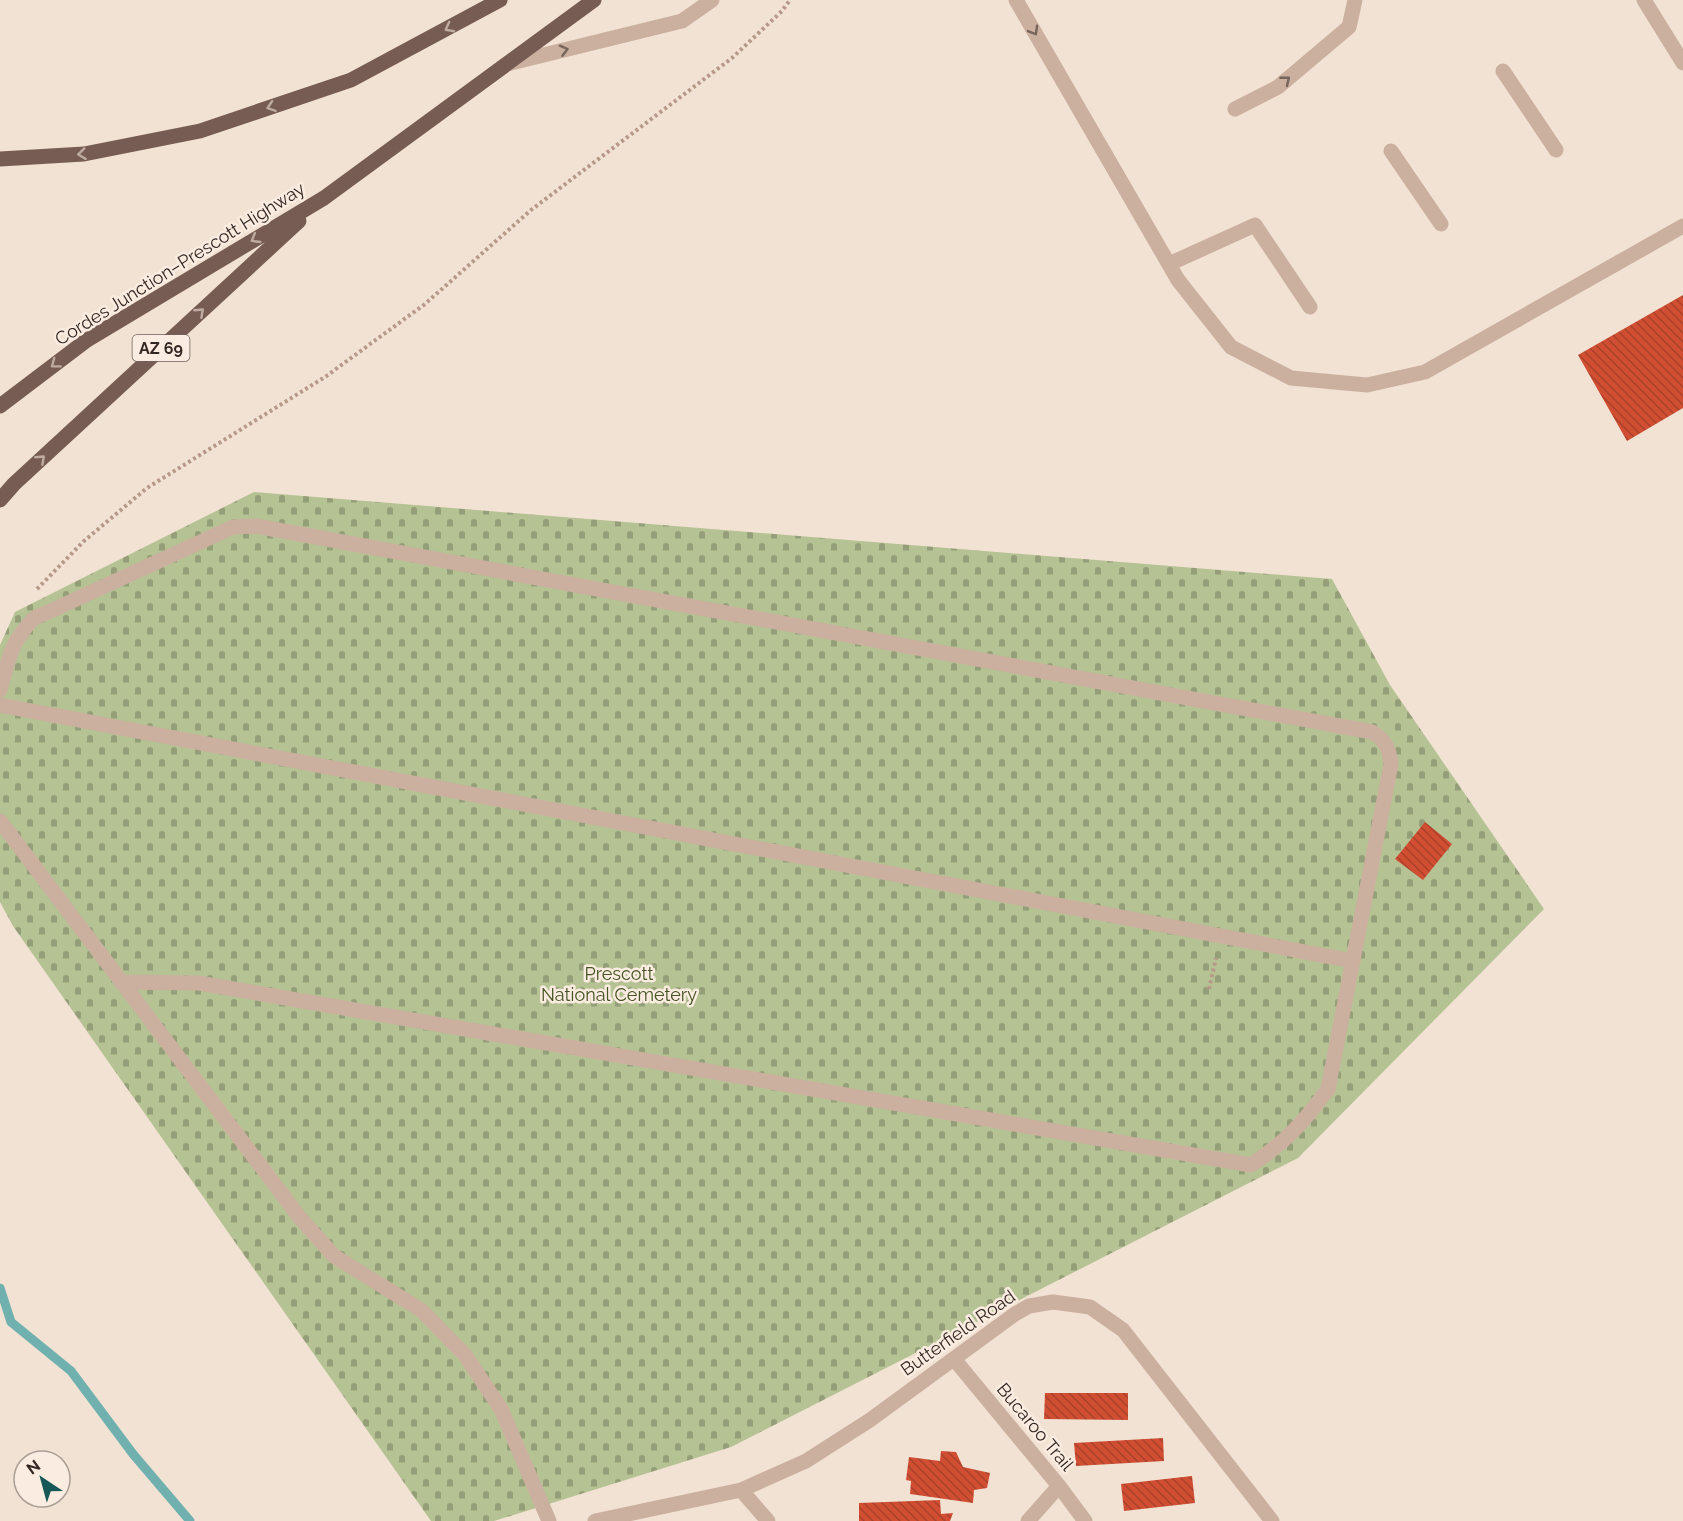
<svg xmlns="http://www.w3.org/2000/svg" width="1683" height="1521" font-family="Raleway,sans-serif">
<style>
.cemetery{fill:url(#cemetery-stones)}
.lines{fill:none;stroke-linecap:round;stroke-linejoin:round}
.stream{stroke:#70b1af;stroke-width:9}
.building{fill:url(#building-back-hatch)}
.path{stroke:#b69989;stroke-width:4;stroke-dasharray:3 3;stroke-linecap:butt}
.service{stroke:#cbb09f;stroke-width:15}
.minor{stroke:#cbb09f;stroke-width:15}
.primary{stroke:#775c53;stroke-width:15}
.oneway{stroke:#bfaba1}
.oneway2{stroke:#77655b}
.labels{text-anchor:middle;stroke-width:5;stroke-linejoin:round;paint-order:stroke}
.shield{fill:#faece0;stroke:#6f625c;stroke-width:1.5}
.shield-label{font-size:16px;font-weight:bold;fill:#332723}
.street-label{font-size:18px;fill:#332723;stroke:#faece0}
.park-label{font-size:18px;fill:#465425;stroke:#faece0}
</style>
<defs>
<pattern id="cemetery-stones" width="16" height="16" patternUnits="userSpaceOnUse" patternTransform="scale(1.5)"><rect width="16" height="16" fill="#b5c293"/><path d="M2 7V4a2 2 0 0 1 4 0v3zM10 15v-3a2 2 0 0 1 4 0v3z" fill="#949e78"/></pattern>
<pattern id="building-back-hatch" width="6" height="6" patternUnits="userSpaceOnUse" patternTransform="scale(1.5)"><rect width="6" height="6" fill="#d14e33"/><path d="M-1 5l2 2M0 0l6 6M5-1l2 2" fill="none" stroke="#aa412b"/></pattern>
</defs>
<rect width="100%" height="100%" fill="#f2e2d3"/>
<path class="cemetery" d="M 254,492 L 1332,579 L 1390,685 L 1544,909 L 1298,1158 L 731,1447 L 494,1521 L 431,1521 L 13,926 L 0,902 L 0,645 L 15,612 Z"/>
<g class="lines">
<path class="stream" d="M 0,1288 L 11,1322 L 71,1371 L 133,1454 L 190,1521"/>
</g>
<path class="building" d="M 1683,295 L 1683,408 L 1627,441 L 1578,355 Z
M 1425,822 L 1452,844 L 1423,880 L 1395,859 Z
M 1045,1393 L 1128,1393 L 1128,1420 L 1044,1419 Z
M 1163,1438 L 1164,1461 L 1076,1466 L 1074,1443 Z
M 941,1451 L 956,1452 L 963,1467 L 990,1473 L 987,1488 L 974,1490 L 973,1503 L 910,1494 L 911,1481 L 906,1480 L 909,1457 L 940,1461 Z
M 1192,1476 L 1195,1503 L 1124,1511 L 1121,1484 Z
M 940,1500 L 941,1514 L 953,1513 L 950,1521 L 859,1521 L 859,1503 Z"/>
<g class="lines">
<path class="path" d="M 37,589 L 84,541 L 147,488 L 325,377 L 425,304 L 531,210 L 732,58 L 782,11 L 790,0
M 1209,989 L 1216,958"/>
<path class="service" d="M 1016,0 L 1178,280 L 1231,347 L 1291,378 L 1367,385 L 1425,372 L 1683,226
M 1644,0 L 1683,63
M 507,64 L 682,21 L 712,0
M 1503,71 L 1556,150
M 1235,109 L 1278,87 L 1349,27 L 1355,0
M 1391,151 L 1441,224
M 1169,264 L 1255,225 L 1310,307"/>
<path class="minor" d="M 0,690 C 9,658 10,644 33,619 L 233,527 L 256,526 L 1372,732 C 1386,740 1389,749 1391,764 L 1328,1089 C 1303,1123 1287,1141 1251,1165 L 199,983 L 121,982
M 0,705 L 1353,961
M 0,821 L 300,1218 L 334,1256 L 421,1310 L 465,1355 L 501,1409 L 549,1521
M 954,1359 L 1059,1486 L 1085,1521
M 741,1490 L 768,1521
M 595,1521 L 741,1490 L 806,1461 L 870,1420 L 1015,1314 L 1029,1306 L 1053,1302 L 1090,1307 L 1123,1330 L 1272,1521
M 1028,1521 L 1059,1486"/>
<path class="primary" d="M 0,159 L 84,154 L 200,131 L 351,80 L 500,0
M 0,406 L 87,340 L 324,198 L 594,0
M 0,500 L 14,484 L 299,221"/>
</g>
<defs><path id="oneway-chevron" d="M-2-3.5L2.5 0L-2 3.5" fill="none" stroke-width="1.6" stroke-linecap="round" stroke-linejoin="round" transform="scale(1.5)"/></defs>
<g class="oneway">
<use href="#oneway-chevron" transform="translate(449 28) rotate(152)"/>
<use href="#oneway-chevron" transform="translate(271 107) rotate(161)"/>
<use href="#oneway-chevron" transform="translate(82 154) rotate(173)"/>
<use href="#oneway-chevron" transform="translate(255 239) rotate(149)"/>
<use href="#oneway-chevron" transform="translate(200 312) rotate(-43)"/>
<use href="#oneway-chevron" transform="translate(55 364) rotate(143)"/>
<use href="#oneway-chevron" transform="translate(41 459) rotate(-43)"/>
</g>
<g class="oneway2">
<use href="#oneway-chevron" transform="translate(1034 31) rotate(60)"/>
<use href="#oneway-chevron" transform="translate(564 50) rotate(-14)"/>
<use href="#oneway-chevron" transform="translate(1286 80) rotate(-39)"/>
</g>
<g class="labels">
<rect class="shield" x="132.5" y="335" width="57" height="26" rx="4.5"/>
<g class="shield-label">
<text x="161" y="354">AZ 69</text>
</g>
<g class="street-label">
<text transform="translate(180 264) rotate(-32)" y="6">Cordes Junction–Prescott Highway</text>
<text transform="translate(958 1333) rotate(-35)" y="6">Butterfield Road</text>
<text transform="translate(1035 1427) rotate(50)" y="6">Bucaroo Trail</text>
</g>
<g class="park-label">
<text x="619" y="980">Prescott<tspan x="619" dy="21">National Cemetery</tspan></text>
</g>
</g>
<g transform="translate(42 1479) rotate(324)"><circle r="28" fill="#faece0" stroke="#aa9d94" stroke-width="1.5"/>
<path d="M0-4.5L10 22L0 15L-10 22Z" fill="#165857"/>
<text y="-9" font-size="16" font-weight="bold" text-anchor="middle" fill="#332723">N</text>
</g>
</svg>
